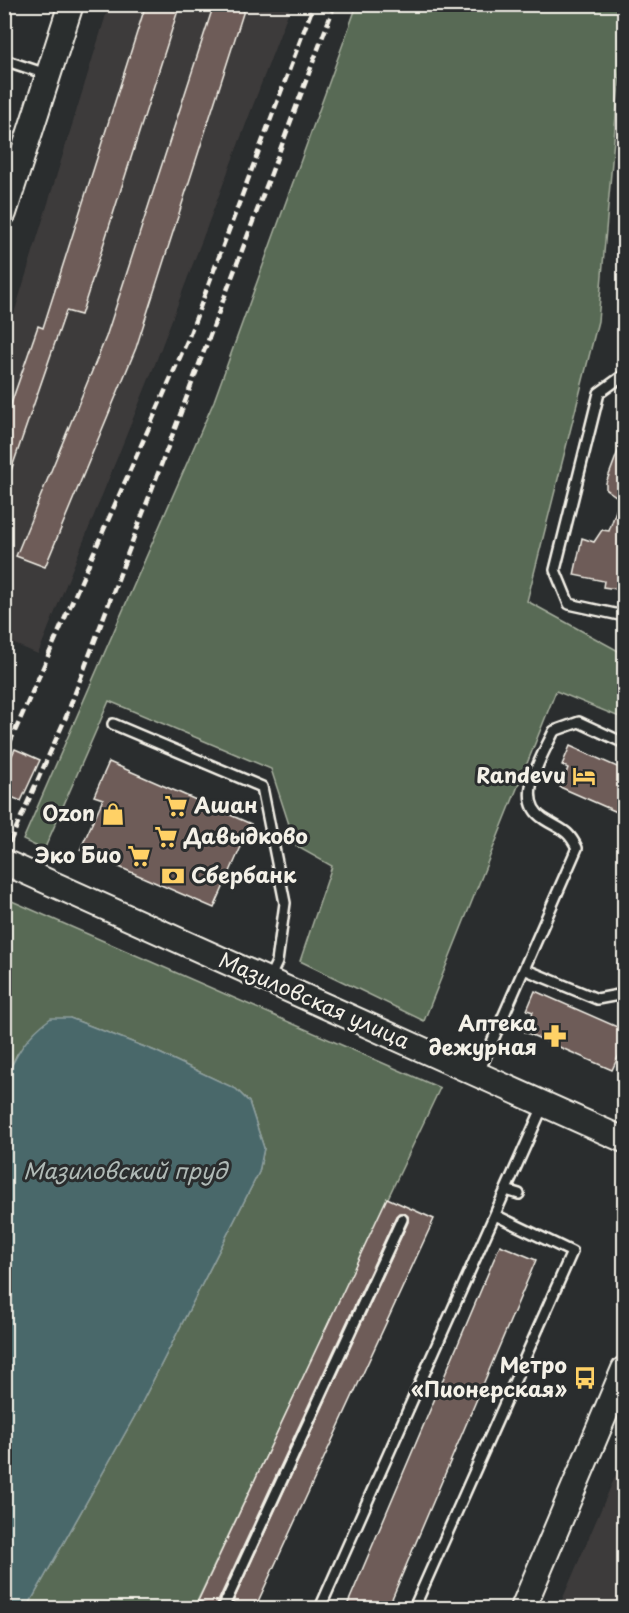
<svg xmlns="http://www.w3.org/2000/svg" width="629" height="1613" font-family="'Playpen Sans',sans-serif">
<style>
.built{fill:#3e3b3b}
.green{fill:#596b55;stroke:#a6ae9e;stroke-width:1.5}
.water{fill:#49676b;stroke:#8d9e9d;stroke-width:1.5}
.building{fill:#6e5c58;stroke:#f4f1e8;stroke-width:1.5}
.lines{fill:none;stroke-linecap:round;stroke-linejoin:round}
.service-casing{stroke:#f4f1e8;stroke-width:14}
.tertiary-casing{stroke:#f4f1e8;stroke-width:28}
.service{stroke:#2a2d2e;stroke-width:9}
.tertiary{stroke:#2a2d2e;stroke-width:24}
.rail{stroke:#f4f1e8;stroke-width:4.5;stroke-dasharray:9 4.5;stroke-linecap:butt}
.labels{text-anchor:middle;stroke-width:6;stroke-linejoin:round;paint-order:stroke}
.poi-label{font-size:21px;font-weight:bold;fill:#f4f1e8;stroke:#2a2d2e;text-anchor:end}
.street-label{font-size:21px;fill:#f4f1e8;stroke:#2a2d2e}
.water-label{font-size:22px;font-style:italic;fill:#b0bab6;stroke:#2a2d2e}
</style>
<rect width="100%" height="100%" fill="#2a2d2e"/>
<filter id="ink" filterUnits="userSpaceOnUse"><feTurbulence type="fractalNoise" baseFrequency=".0167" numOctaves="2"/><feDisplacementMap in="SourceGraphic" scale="12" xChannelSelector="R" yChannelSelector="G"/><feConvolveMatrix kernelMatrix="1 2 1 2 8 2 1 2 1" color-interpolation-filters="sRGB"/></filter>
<g filter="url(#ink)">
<path class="built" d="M 109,5 L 291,5 L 155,364 L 38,654 L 5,640 L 5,343 Z
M 624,1456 L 624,1608 L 562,1608 L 559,1607 Z"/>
<path class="green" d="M 357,5 L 624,5 L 624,25 L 598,321 L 527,601 L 624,654 L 624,719 L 556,691 L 424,1021 L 300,961 L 332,866 L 296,846 L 271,769 L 109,701 L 44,850 L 23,840 L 214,401 Z
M 5,898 L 440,1088 L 194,1608 L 27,1608 L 137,1412 L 259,1172 L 264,1148 L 249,1102 L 236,1089 L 155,1051 L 70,1018 L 17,1054 L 5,1079 Z"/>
<path class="water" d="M 51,1018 L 70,1018 L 155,1051 L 236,1089 L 249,1102 L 264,1148 L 259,1172 L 137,1412 L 27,1608 L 5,1608 L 5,1079 C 18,1052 26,1036 51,1018 Z"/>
<path class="building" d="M 146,4 L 180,4 L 81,315 L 66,311 L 7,482 L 4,481 L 4,424 L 38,326 L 43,328 Z
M 214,4 L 246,4 L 136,348 L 45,567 L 16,556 L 106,337 Z
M 623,438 L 624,438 L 624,590 L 603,587 L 604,581 L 574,575 L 582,538 L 594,542 L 602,530 L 609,531 L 620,499 L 606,489 L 606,483 Z
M 570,746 L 624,770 L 624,815 L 560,787 L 568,768 L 562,765 Z
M 15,749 L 40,760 L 21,801 L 4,794 L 4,772 Z
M 109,762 L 251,824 L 214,908 L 80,850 L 103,799 L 94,796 Z
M 535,991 L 624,1030 L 624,1052 L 621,1051 L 612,1070 L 525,1032 L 533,1012 L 527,1010 Z
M 387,1198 L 434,1219 L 255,1608 L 230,1608 L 408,1222 L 408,1216 L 404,1213 L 399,1213 L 396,1216 L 215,1608 L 198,1601 Z
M 500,1245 L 536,1260 L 388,1608 L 346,1608 Z"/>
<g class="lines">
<g class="service-casing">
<path id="service" d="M 4,60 L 46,74
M 624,375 L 599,393 L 555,570 L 569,604 L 624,616
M 113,724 L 262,787 L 285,903 L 277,962 L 269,979
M 524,969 L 597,999 L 624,994
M 478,1074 L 577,848 C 568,829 561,830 544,819 C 513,800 543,755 554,731 L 579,722 L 624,743
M 506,1190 L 519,1194
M 223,1608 L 402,1219
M 320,1608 L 543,1106
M 414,1608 L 572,1252 L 495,1215"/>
</g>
<g class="tertiary-casing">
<path id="tertiary" d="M 4,213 L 71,4
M 4,862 L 624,1140
M 523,1608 L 624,1369"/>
</g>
<use href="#service" class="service"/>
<use href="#tertiary" class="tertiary"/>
<path class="rail" d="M 4,756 L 188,339 L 314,4
M 4,855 L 66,717 L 335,4"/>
</g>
</g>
<defs>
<g id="hotel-bare" transform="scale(1.8)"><path d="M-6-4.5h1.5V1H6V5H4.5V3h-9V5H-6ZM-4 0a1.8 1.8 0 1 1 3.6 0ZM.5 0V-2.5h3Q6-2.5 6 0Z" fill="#ffd166" stroke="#2a2d2e" stroke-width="2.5" paint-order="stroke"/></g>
<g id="supermarket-bare" transform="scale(1.8)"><path d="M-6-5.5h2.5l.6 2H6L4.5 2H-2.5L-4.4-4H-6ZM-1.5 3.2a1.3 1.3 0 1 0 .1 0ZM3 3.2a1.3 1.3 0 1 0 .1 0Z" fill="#ffd166" stroke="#2a2d2e" stroke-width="2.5" paint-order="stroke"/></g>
<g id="shop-bare" transform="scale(1.8)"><path d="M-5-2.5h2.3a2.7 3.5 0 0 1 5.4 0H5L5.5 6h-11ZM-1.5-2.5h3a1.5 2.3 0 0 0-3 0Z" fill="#ffd166" stroke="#2a2d2e" stroke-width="2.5" paint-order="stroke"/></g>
<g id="bank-bare" transform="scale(1.8)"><path d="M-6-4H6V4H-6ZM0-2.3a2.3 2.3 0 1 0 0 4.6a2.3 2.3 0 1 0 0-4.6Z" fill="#ffd166" stroke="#2a2d2e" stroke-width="2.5" paint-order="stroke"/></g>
<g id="pharmacy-bare" transform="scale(1.8)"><path d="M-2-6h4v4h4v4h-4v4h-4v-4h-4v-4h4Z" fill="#ffd166" stroke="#2a2d2e" stroke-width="2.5" paint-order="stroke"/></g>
<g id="bus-bare" transform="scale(1.8)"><path d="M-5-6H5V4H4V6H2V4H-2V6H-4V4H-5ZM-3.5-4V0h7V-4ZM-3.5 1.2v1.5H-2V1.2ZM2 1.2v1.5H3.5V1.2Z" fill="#ffd166" stroke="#2a2d2e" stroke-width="2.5" paint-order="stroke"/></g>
</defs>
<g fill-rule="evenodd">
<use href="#hotel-bare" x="584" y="776"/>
<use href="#supermarket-bare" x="176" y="806"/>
<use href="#shop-bare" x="113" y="814"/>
<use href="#supermarket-bare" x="166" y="837"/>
<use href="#supermarket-bare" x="139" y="856"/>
<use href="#bank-bare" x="173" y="876"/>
<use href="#pharmacy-bare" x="555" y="1036"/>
<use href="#bus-bare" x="585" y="1378"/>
</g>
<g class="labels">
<g class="poi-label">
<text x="566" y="783">Randevu</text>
<text x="194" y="813" text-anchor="start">Ашан</text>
<text x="95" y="821">Ozon</text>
<text x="184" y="844" text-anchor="start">Давыдково</text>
<text x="121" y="863">Эко Био</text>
<text x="191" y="883" text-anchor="start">Сбербанк</text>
<text x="537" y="1031">Аптека<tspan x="537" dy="24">дежурная</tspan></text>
<text x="567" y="1373">Метро<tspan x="567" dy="24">«Пионерская»</tspan></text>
</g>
<g class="street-label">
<text transform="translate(314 1001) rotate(24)" y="7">Мазиловская улица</text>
</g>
<g class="water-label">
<text x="125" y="1179">Мазиловский пруд</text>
</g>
</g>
<rect width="629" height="1613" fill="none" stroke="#2a2d2e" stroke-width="24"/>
<rect x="12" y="12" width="605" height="1589" fill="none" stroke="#f4f1e8" stroke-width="2" filter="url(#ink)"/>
</svg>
